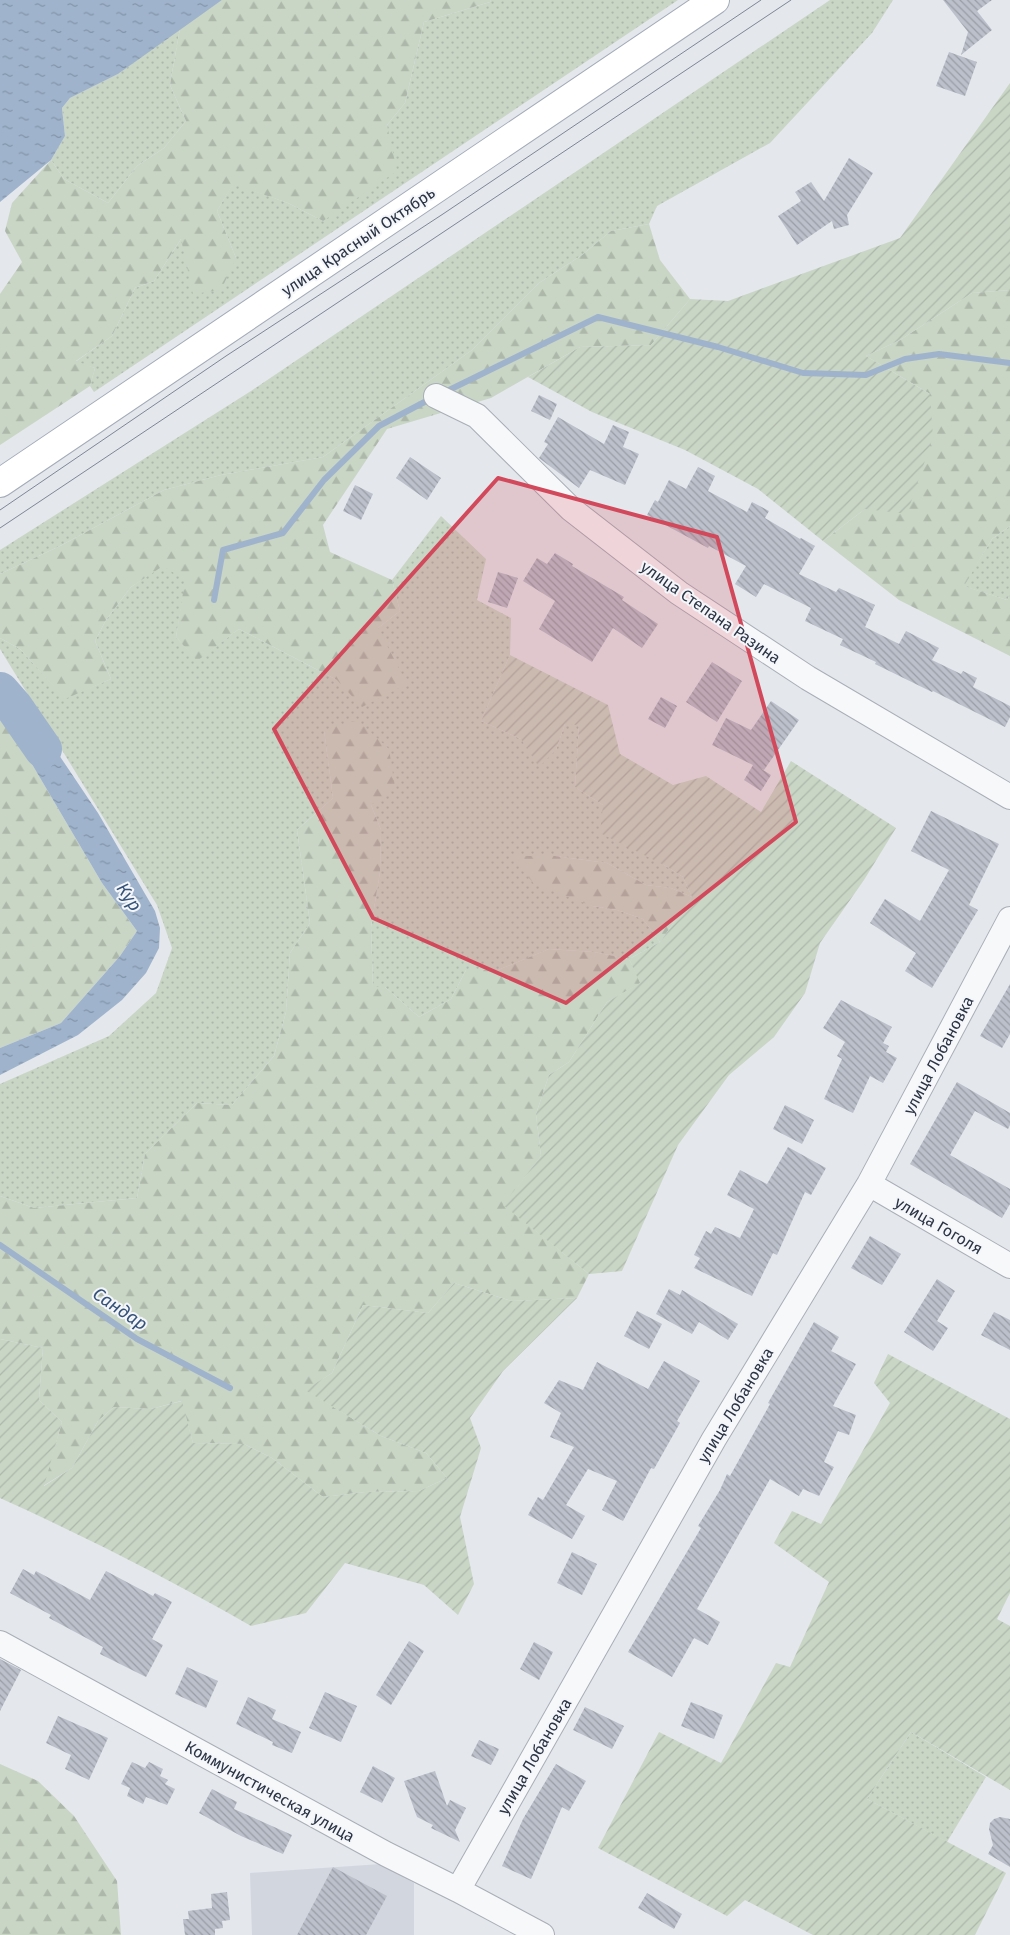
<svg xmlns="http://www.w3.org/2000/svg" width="1010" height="1935" font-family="'Fira Sans',sans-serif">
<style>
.built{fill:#d2d6de}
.grass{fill:url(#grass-dots)}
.forest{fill:url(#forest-firs)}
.garden{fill:url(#garden-furrows)}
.water{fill:url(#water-ripples)}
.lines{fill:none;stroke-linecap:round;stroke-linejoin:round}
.stream{stroke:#9fb4cc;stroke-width:6}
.river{stroke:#9fb4cc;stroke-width:38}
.building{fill:url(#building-back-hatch)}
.minor-casing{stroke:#a9aeb7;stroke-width:26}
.major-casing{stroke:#a3abb8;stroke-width:30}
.minor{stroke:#f7f8fa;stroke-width:24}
.major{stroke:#fff;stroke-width:28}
.tram{stroke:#7d8696;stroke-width:1}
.marked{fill:#d1495b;fill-opacity:0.2;stroke:#d1495b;stroke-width:4;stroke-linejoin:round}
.labels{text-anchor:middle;stroke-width:4;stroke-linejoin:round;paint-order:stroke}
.street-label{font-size:16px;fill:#2b3445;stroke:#f4f6f9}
.water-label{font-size:18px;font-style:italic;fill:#34527a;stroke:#f4f6f9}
</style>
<defs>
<pattern id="grass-dots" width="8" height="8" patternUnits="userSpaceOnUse" patternTransform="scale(1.25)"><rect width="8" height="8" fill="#c9d6c5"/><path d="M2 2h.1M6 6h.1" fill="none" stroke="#adb8ab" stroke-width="1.8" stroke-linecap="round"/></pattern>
<pattern id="forest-firs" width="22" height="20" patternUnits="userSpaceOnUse" patternTransform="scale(1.25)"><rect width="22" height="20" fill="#c9d6c5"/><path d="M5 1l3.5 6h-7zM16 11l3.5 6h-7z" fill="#adb8ab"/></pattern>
<pattern id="garden-furrows" width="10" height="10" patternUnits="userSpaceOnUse" patternTransform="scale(1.25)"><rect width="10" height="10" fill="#c9d6c5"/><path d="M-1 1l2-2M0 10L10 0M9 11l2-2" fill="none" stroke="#adb8ab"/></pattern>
<pattern id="water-ripples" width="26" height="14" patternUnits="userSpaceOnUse" patternTransform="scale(1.25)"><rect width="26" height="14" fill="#9fb4cc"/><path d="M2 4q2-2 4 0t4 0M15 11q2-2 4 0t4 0" fill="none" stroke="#8293a7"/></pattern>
<pattern id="building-back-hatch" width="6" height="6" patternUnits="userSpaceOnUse" patternTransform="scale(1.25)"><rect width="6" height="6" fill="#bbc0ca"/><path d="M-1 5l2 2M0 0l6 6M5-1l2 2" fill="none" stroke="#989da6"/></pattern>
</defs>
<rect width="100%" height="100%" fill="#e4e7ec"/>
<path class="built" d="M 381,1864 L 414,1883 L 414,1935 L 252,1935 L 250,1873 Z"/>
<path class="grass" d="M 491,0 L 678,0 L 94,392 L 90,386 L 95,368 L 75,362 L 112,336 L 135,288 L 154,281 L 181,239 L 236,258 L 217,211 L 233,183 L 288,203 L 323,221 L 387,125 L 405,103 L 424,22 L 490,2 Z
M 830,0 L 893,0 L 872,33 L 770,143 L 657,206 L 649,224 L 611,231 L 582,255 L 539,283 L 472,350 L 323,457 L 221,475 L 164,490 L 60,546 L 0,574 L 0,550 L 251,391 Z
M 180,28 L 170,85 L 186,121 L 164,148 L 137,166 L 108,203 L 64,179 L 51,160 L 65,136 L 62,108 L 70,98 L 118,74 Z
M 441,516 L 486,559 L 477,600 L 511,618 L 510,655 L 481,721 L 521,739 L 556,750 L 565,724 L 579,724 L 575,787 L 603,805 L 664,865 L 683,877 L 692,897 L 671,888 L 646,885 L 607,863 L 555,856 L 512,856 L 592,906 L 617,910 L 643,919 L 660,942 L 629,959 L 594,952 L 549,949 L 498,970 L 466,970 L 451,999 L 419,1017 L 385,987 L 373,987 L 371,927 L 380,872 L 381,830 L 371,805 L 324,730 L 333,798 L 297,830 L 310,923 L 290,953 L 286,1012 L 274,1056 L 232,1105 L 197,1103 L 145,1154 L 137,1198 L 34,1208 L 0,1196 L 0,1084 L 109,1036 L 156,993 L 172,948 L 157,905 L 0,649 L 0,638 L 20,649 L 65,698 L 111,679 L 95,641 L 106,620 L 131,587 L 163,565 L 186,580 L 176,637 L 197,660 L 239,629 L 337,680 L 378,628 L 400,611 L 392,580 Z
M 1010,526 L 1010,595 L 1007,600 L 963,586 L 992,539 Z
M 911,1732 L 986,1777 L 947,1842 L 867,1799 Z"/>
<path class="forest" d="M 222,0 L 491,0 L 490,2 L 424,22 L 405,103 L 387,125 L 397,171 L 323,221 L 288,203 L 233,184 L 217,211 L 236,258 L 221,290 L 193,294 L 181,239 L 154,281 L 135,288 L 112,336 L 76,361 L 95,368 L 90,386 L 0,445 L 0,294 L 22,262 L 5,231 L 12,203 L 51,160 L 64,179 L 108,203 L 137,166 L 164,148 L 186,121 L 170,85 L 180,28 Z
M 649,224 L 660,260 L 690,299 L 651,345 L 580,347 L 491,398 L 387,429 L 323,525 L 330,552 L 392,580 L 400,611 L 378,628 L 407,684 L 362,707 L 337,680 L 239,629 L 197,661 L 176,637 L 185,580 L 163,566 L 131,587 L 106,620 L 95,641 L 111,679 L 65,699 L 20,649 L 0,638 L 0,574 L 60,546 L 164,490 L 221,475 L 323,457 L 472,350 L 539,283 L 582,255 L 611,231 Z
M 1010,290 L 1010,526 L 992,539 L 964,586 L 1007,600 L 1010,595 L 1010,656 L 899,600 L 823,541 L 865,509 L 930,394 L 866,356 L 900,340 L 972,293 Z
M 0,713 L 13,732 L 102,883 L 137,931 L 120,956 L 61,1023 L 0,1048 Z
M 357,720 L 389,749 L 395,787 L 371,805 L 381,830 L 380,872 L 371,927 L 373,987 L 385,987 L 419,1017 L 451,999 L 466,970 L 498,970 L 549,949 L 594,952 L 629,959 L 641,983 L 607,1002 L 569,1062 L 549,1075 L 536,1114 L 541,1156 L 504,1205 L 589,1274 L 577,1298 L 512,1301 L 454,1283 L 428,1313 L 363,1305 L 332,1373 L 306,1390 L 381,1436 L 426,1453 L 447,1478 L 419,1491 L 365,1492 L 323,1497 L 272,1458 L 244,1444 L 193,1443 L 181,1401 L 151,1409 L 114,1407 L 98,1421 L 72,1468 L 43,1486 L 62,1422 L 39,1400 L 43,1348 L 0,1339 L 0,1196 L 34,1208 L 137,1198 L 145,1154 L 197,1103 L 232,1105 L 274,1056 L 286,1012 L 290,953 L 310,923 L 297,830 L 333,798 L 324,730 Z
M 511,856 L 555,856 L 607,863 L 646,885 L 671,888 L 692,897 L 660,942 L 643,919 L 617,910 L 592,906 L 534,884 Z
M 0,1764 L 38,1781 L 74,1816 L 117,1881 L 121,1935 L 0,1935 Z"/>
<path class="garden" d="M 1010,83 L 1010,290 L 972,293 L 900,340 L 866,356 L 930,394 L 933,437 L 907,514 L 865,509 L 823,541 L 758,489 L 685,450 L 592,412 L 528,377 L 580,347 L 651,345 L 690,299 L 728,301 L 900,238 Z
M 510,655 L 608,705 L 620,754 L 673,785 L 706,776 L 761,812 L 791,761 L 896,828 L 864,880 L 820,943 L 805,993 L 774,1037 L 729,1075 L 678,1145 L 622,1271 L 589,1274 L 503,1205 L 541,1156 L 536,1114 L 549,1075 L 569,1062 L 607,1002 L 640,983 L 629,959 L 660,942 L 692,897 L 683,877 L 664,865 L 600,833 L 603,805 L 575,787 L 579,725 L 565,724 L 556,750 L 539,767 L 521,739 L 481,721 Z
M 454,1283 L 512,1301 L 577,1298 L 503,1371 L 470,1418 L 481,1448 L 460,1517 L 474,1584 L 458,1615 L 424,1585 L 345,1563 L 306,1613 L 251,1626 C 169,1579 86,1537 0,1498 L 0,1339 L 43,1348 L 39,1400 L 62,1422 L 44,1486 L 72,1468 L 98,1421 L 114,1407 L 151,1409 L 182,1401 L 193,1443 L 244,1444 L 272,1458 L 323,1497 L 365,1492 L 419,1491 L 447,1478 L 426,1453 L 381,1436 L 305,1390 L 332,1373 L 363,1305 L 428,1313 Z
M 888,1354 L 1010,1419 L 1010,1593 L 997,1619 L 1010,1626 L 1010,1790 L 911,1732 L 867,1799 L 1006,1873 L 975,1935 L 813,1935 L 745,1900 L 727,1916 L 598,1848 L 659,1732 L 721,1763 L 776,1663 L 790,1667 L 829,1582 L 774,1543 L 792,1511 L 821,1524 L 890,1403 L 874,1383 Z"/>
<path class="water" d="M 0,0 L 222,0 L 118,74 L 70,98 L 62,108 L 65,136 L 51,160 L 0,202 Z
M 24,703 L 98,813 L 155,911 L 160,928 L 159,948 L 146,973 L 122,1000 L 78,1035 L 0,1075 L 0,1048 L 61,1023 L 120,956 L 137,931 L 102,883 L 13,732 L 0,713 Z"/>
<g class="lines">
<path class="stream" d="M 443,393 L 598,317 L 718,347 L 803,373 L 866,375 L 905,359 L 939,354 L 1010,363
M 214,600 L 223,550 L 283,533 L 324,480 L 379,426 L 432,398
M 0,1245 L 137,1339 L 230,1388"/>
<path class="river" d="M 0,691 L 14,707 L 43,749"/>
</g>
<path class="building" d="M 943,0 L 992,0 L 977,11 L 992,30 L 961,55 L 968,32 Z
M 949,52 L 977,62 L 965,96 L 936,86 Z
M 849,158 L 873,173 L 847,215 L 849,225 L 834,229 L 832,221 L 797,245 L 778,216 L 801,201 L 795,192 L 811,182 L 824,201 Z
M 539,395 L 557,404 L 550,420 L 531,411 Z
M 558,417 L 604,444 L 613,425 L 629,432 L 623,447 L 639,454 L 625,485 L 590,470 L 579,488 L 539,458 L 548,444 L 544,442 Z
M 410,457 L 441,478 L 427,500 L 396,478 Z
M 698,467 L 715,476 L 708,491 L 747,512 L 752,502 L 769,511 L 765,518 L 800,539 L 801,538 L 815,546 L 799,574 L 836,592 L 839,588 L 875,605 L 865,627 L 899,644 L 906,631 L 939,648 L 932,660 L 961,674 L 963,671 L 977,678 L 973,687 L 1010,706 L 1010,717 L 1005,727 L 933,691 L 932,692 L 875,664 L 876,662 L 840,645 L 843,639 L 805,621 L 811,608 L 764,584 L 756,597 L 735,584 L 746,566 L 709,546 L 708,548 L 647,515 L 655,500 L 658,502 L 669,480 L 686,489 Z
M 355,485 L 373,494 L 361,520 L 343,511 Z
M 555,553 L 573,564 L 572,566 L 624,597 L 622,600 L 658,624 L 642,648 L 613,628 L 592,662 L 539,629 L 555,601 L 523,581 L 537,558 L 547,564 Z
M 498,572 L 518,578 L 507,608 L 488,602 Z
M 712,662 L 742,681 L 717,722 L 686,702 Z
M 661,697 L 677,706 L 665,728 L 648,719 Z
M 771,701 L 799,720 L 764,770 L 760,768 L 771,775 L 761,791 L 744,780 L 753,765 L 712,745 L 726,718 L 751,730 Z
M 931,811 L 999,844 L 969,905 L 978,910 L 932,988 L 905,971 L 916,953 L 870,923 L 885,899 L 920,921 L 949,870 L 911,851 Z
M 1010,984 L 1010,1034 L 1002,1048 L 980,1036 Z
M 841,1000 L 892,1027 L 883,1043 L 889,1046 L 886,1052 L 897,1058 L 883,1083 L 870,1076 L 853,1113 L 824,1099 L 842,1059 L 837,1056 L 845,1042 L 823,1028 Z
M 957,1082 L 1010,1113 L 1010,1125 L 1008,1129 L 975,1111 L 950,1155 L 1010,1189 L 1010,1204 L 1002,1218 L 910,1164 Z
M 785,1105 L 814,1120 L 802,1144 L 773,1129 Z
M 788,1147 L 826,1168 L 811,1195 L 805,1192 L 777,1255 L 773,1253 L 752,1296 L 694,1268 L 700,1258 L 694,1255 L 706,1231 L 711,1234 L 715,1227 L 740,1238 L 754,1209 L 727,1195 L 740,1170 L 767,1184 Z
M 870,1236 L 901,1254 L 882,1285 L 851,1268 Z
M 937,1279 L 955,1291 L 937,1321 L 948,1328 L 933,1351 L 904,1332 Z
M 669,1289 L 680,1295 L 682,1290 L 738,1324 L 728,1340 L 699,1322 L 692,1334 L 656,1314 Z
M 637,1311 L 662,1324 L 649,1349 L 624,1336 Z
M 994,1312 L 1010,1320 L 1010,1350 L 981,1335 Z
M 814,1322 L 839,1337 L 831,1351 L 856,1364 L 833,1406 L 856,1415 L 849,1435 L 838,1431 L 824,1462 L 834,1467 L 819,1496 L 803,1489 L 799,1496 L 770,1479 L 697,1609 L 720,1622 L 708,1645 L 694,1638 L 672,1677 L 628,1652 L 701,1528 L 698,1526 L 720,1490 L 727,1474 L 730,1476 L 770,1404 L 768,1403 Z
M 664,1361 L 700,1381 L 677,1421 L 680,1423 L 654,1469 L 651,1468 L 623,1521 L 602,1510 L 617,1481 L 588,1469 L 566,1505 L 585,1516 L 572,1539 L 528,1515 L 538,1497 L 543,1500 L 574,1447 L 550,1437 L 561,1413 L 544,1403 L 559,1380 L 583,1390 L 597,1362 L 648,1389 Z
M 572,1552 L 597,1564 L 582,1595 L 557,1583 Z
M 23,1569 L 34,1575 L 36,1571 L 90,1600 L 106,1571 L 153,1596 L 155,1593 L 172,1602 L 152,1639 L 163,1645 L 146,1677 L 100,1654 L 103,1647 L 49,1618 L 51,1615 L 10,1593 Z
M 409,1641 L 424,1651 L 391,1705 L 376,1695 Z
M 534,1642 L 553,1652 L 539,1680 L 520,1669 Z
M 0,1659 L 21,1670 L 0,1711 Z
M 187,1667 L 218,1681 L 206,1708 L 175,1694 Z
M 325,1692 L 357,1706 L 341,1742 L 309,1728 Z
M 248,1697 L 276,1710 L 272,1719 L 301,1732 L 292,1753 L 272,1745 L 273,1742 L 236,1724 Z
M 691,1702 L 723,1715 L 714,1739 L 681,1726 Z
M 585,1707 L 624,1726 L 612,1749 L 573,1730 Z
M 58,1716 L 108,1738 L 89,1780 L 65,1769 L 71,1755 L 46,1743 Z
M 479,1740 L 499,1749 L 491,1765 L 471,1756 Z
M 132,1762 L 145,1768 L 149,1762 L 163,1769 L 160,1776 L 168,1780 L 165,1784 L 175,1789 L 167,1805 L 146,1797 L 143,1804 L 127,1796 L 130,1788 L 121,1784 Z
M 556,1764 L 586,1781 L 569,1811 L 562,1807 L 531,1879 L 502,1866 L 523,1819 Z
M 373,1766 L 395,1778 L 382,1803 L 360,1792 Z
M 435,1771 L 447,1806 L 450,1800 L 466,1808 L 455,1830 L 460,1842 L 431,1828 L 433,1825 L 417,1817 L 404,1781 Z
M 212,1789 L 237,1802 L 234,1809 L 292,1835 L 283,1854 L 241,1836 L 199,1813 Z
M 1000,1817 L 1010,1819 L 1010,1867 L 988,1854 L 993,1845 L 989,1829 L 990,1823 L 994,1819 Z
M 333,1867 L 387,1896 L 366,1935 L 297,1935 Z
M 227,1892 L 230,1920 L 222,1921 L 223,1928 L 215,1929 L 215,1935 L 185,1935 L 183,1919 L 189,1919 L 188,1911 L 212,1908 L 211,1894 Z
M 647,1893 L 682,1914 L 674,1929 L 638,1908 Z"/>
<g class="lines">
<g class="minor-casing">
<path id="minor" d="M 436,396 L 477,416 L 571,509 L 679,593 L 808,678 L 1010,797
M 869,1184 L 1010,1266
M 0,1643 L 386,1854 L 458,1890 L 542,1935
M 458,1890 L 714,1439 L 869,1184 L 1010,919"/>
</g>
<g class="major-casing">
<path id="major" d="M 0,483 L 715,0"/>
</g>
<use href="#minor" class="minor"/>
<use href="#major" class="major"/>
<path class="tram" d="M 0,510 L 226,356 L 443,214 L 761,0
M 0,528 L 791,0"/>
</g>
<path class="marked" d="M 498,478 L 717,537 L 796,822 L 566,1003 L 373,918 L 274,729 Z"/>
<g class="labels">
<g class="street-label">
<text transform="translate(358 241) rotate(-34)" y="6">улица Красный Октябрь</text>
<text transform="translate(711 612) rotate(35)" y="6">улица Степана Разина</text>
<text transform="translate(938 1055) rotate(-62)" y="6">улица Лобановка</text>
<text transform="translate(939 1225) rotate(30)" y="6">улица Гоголя</text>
<text transform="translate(735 1405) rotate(-59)" y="6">улица Лобановка</text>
<text transform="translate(534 1756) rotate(-60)" y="6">улица Лобановка</text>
<text transform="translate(270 1791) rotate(29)" y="6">Коммунистическая улица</text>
</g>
<g class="water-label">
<text transform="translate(129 897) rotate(56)" y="6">Кур</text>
<text transform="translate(120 1309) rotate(34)" y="6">Сандар</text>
</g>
</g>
</svg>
